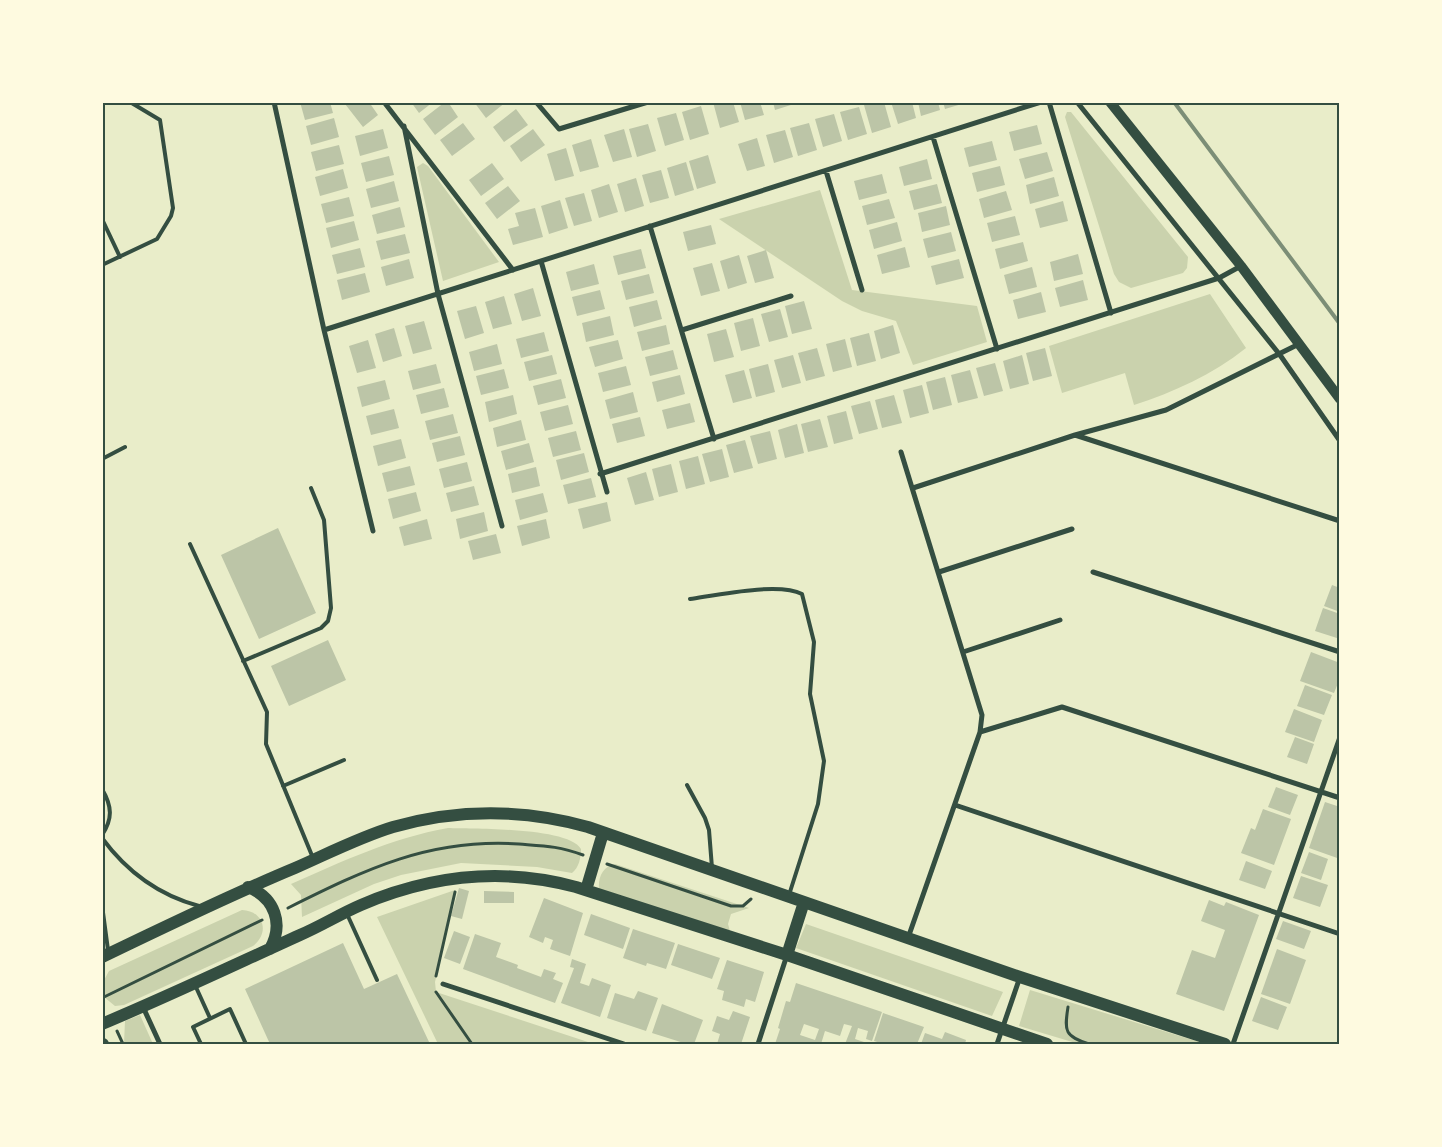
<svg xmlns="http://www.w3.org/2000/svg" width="1442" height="1147" font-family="Overpass,sans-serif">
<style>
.green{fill:#cad2ad}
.building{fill:#bcc5a7;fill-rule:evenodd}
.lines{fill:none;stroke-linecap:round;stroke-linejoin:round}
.path{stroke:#344e41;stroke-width:3}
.service{stroke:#344e41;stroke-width:4}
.minor{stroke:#344e41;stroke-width:5}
.secondary{stroke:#344e41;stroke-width:10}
.primary{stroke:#344e41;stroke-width:12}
.rail{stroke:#7c8e77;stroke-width:4}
.neatline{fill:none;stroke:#344e41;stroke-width:2}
</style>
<rect width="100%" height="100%" fill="#e9edc9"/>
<path class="green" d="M 1067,112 L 1071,112 L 1188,257 L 1187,268 L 1183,273 L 1131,288 L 1119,282 L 1114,274 L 1065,117 Z
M 423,163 L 428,166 L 499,262 L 443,281 L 417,167 Z
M 820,190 L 852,290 L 977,306 L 987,342 L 913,365 L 896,321 L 862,311 L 842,301 L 719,219 Z
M 1210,294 L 1246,348 C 1212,375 1174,392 1134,405 L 1125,373 L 1062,393 L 1049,346 Z
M 448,828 C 474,829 568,827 581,849 C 581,857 579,868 572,873 L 537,867 L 461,863 L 401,875 L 374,884 L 302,917 L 301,895 L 291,884 C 343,861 392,838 448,828 Z
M 615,864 L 749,908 L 731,914 L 728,924 L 730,931 L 599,889 C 598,877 603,866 615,864 Z
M 455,890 L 435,982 L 436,992 L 594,1044 L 438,1044 L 377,917 Z
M 242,910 C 264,911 270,933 253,946 L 124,1005 L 115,1006 L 104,997 L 103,982 L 109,971 Z
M 806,924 L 1003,992 L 992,1016 L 796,948 Z
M 1030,990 L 1206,1044 L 1079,1044 L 1019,1026 Z
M 140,1015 L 153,1044 L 124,1044 L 125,1021 Z"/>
<path class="building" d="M 300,102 L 330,102 L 333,113 L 305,120 Z
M 348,102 L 369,102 L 378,115 L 363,127 L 345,104 Z
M 411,102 L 433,102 L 419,113 Z
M 445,102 L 448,102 L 458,117 L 435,135 L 423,119 Z
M 474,102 L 506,102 L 486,118 Z
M 713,102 L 733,102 L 739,122 L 720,128 Z
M 740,102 L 760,102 L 764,115 L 745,120 Z
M 773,102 L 793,102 L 794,104 L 775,110 Z
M 873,102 L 884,102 L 891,127 L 872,133 L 864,105 Z
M 891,102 L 912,102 L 916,118 L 898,124 Z
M 918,102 L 938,102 L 940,110 L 921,116 Z
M 943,102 L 965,102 L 965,103 L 945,109 Z
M 701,106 L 709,134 L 690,140 L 682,112 Z
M 859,107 L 867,134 L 848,140 L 840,112 Z
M 516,109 L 528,125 L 504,142 L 493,127 Z
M 676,113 L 684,140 L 665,146 L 657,118 Z
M 834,114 L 842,141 L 823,147 L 815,119 Z
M 334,118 L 339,137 L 311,145 L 306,126 Z
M 463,123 L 475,139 L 452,156 L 440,140 Z
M 809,123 L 817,150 L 798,156 L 790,128 Z
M 648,124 L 656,151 L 637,157 L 629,129 Z
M 1037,125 L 1042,144 L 1014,151 L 1009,132 Z
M 383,129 L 388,148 L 360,156 L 355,136 Z
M 533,129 L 545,145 L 521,162 L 510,146 Z
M 624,129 L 632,157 L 613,162 L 604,135 Z
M 785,130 L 793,157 L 774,163 L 766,135 Z
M 757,138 L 765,166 L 747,171 L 738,144 Z
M 591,139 L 599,167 L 580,172 L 572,145 Z
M 992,141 L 997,160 L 969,167 L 964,148 Z
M 339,145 L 344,164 L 316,171 L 311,152 Z
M 566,148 L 574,176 L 555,181 L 547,154 Z
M 1047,152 L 1053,171 L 1025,179 L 1019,159 Z
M 708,155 L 716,183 L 697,189 L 689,161 Z
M 389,156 L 394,175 L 366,182 L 361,163 Z
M 927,159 L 932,179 L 904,186 L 899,167 Z
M 686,162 L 694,190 L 675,196 L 667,168 Z
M 492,163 L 504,179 L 481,196 L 469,180 Z
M 1000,166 L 1005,185 L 977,192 L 972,173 Z
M 343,169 L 348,188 L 320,196 L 315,177 Z
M 661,170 L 669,198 L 650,203 L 642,175 Z
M 882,174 L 887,193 L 859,200 L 854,181 Z
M 1054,177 L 1059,196 L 1030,204 L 1026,185 Z
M 636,178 L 644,206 L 625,212 L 617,184 Z
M 394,181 L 399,201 L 371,208 L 366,189 Z
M 609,184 L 618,212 L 599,218 L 591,190 Z
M 937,184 L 942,203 L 914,210 L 909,191 Z
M 508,186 L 520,201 L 497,219 L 485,203 Z
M 1006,191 L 1012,210 L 984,218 L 979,199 Z
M 584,193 L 592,221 L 574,226 L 565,198 Z
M 349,197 L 354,216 L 326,223 L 321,204 Z
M 889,199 L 895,218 L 867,225 L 862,206 Z
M 560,200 L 568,228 L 549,234 L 541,206 Z
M 1063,201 L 1068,221 L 1040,228 L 1035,209 Z
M 946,206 L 950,225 L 922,232 L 918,213 Z
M 400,207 L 405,227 L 377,234 L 372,215 Z
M 535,208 L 543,237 L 513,245 L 508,229 L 519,226 L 515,213 Z
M 1015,216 L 1020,235 L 992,242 L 987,223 Z
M 354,221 L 359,240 L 331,248 L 326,228 Z
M 897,222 L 902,241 L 874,249 L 869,230 Z
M 711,225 L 716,244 L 688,251 L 683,232 Z
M 951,232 L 956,251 L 928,258 L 923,239 Z
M 405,234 L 410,253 L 381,260 L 376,241 Z
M 1023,242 L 1028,261 L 1000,269 L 995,249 Z
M 905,247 L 910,267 L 882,274 L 877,255 Z
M 360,248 L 365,267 L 337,274 L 332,255 Z
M 641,249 L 646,268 L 618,275 L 613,256 Z
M 766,250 L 774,278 L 755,283 L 747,256 Z
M 1078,254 L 1083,274 L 1054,281 L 1050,262 Z
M 739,255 L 747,283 L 728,289 L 720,261 Z
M 409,259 L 414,278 L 386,286 L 381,267 Z
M 959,259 L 964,278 L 936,285 L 931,266 Z
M 712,263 L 720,291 L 701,296 L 693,268 Z
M 594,264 L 599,284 L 571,291 L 566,272 Z
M 1032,267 L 1037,287 L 1009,294 L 1004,275 Z
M 365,273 L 370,292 L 342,300 L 337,280 Z
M 649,274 L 654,293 L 626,300 L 621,281 Z
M 1083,280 L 1088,300 L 1060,307 L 1055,288 Z
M 533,288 L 541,316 L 522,321 L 514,294 Z
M 600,290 L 605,309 L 577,316 L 572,297 Z
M 1041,292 L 1046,312 L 1018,319 L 1013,300 Z
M 504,296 L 512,324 L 493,329 L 485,302 Z
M 657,300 L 662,319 L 634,327 L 629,307 Z
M 804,301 L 812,329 L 792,334 L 785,306 Z
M 476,306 L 484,333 L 465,339 L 457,311 Z
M 780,309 L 788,337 L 769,342 L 761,314 Z
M 610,316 L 614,335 L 586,342 L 582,323 Z
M 753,318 L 760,346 L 741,351 L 734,323 Z
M 424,321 L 432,349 L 413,354 L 405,326 Z
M 666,325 L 670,344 L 642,351 L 637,332 Z
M 893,325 L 900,353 L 881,359 L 874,331 Z
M 394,328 L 402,356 L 383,362 L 375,334 Z
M 726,329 L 734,357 L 714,362 L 707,334 Z
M 544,332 L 549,351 L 521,358 L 516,339 Z
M 869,333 L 876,361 L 857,366 L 850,338 Z
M 845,339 L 852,367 L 833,372 L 826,344 Z
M 368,340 L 376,368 L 357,373 L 349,346 Z
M 618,340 L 623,359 L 595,367 L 589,347 Z
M 497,344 L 502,364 L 474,371 L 469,352 Z
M 817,348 L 825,376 L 806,381 L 798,353 Z
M 1045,348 L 1052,376 L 1033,381 L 1026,353 Z
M 673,350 L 678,369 L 650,376 L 645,357 Z
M 552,355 L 557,374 L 529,381 L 524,362 Z
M 793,355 L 801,383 L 782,388 L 774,360 Z
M 1022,355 L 1029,384 L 1010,389 L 1003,361 Z
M 995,363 L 1003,391 L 984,396 L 976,368 Z
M 436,364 L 441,383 L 413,390 L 408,371 Z
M 768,364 L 775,392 L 756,397 L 749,369 Z
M 626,366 L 631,385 L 603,392 L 598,373 Z
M 504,369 L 509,388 L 481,395 L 476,376 Z
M 744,370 L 752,398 L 733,403 L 725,375 Z
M 970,370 L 978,398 L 958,403 L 951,375 Z
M 680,375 L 685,394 L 657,402 L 652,382 Z
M 945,377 L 952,405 L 933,410 L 926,382 Z
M 561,379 L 566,398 L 538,405 L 533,386 Z
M 385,380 L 390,399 L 362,407 L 357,387 Z
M 922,385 L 929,413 L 910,418 L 903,390 Z
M 444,388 L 449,407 L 421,414 L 416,395 Z
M 633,392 L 638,412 L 610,419 L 605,400 Z
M 513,395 L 517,414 L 489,422 L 485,402 Z
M 894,395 L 902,423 L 882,428 L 875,400 Z
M 870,401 L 878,429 L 859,434 L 851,406 Z
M 690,403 L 695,422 L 667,429 L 662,410 Z
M 568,405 L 573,424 L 545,431 L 540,412 Z
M 394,409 L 399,428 L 371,435 L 366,416 Z
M 846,411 L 853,439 L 834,444 L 827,416 Z
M 453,414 L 458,433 L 430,440 L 425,421 Z
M 640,417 L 645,436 L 617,443 L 612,424 Z
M 820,419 L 828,447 L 808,452 L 801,424 Z
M 521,420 L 526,440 L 497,447 L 493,428 Z
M 797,424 L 804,453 L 785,458 L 778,430 Z
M 576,431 L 581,450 L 553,457 L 548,438 Z
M 770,431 L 777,459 L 758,464 L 750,436 Z
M 460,436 L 465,455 L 437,462 L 432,443 Z
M 401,439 L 406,458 L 378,466 L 373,446 Z
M 745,440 L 753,468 L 734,473 L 726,445 Z
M 529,443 L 534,462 L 506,470 L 501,451 Z
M 722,449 L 729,477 L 710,482 L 702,454 Z
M 584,453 L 589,472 L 561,480 L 556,460 Z
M 698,456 L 705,484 L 686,489 L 679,461 Z
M 467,462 L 472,481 L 444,488 L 439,469 Z
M 671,464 L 678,492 L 659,497 L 652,469 Z
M 410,466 L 415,485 L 387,492 L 382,473 Z
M 536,467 L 540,486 L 512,493 L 508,474 Z
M 646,472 L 654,500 L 635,505 L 627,478 Z
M 591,478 L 596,497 L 568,504 L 563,485 Z
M 474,486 L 479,505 L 451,512 L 446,493 Z
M 416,492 L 421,511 L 393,519 L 388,499 Z
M 543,493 L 548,512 L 520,520 L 515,500 Z
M 607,502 L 611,521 L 583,529 L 578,509 Z
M 484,512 L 488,531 L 460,539 L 456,519 Z
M 427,519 L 432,539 L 404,546 L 399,527 Z
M 546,519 L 550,538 L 522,546 L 517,526 Z
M 278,528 L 316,613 L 259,639 L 221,555 Z
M 496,534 L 501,553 L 473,560 L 468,541 Z
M 1332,585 L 1340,588 L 1340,612 L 1324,606 Z
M 1323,608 L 1340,614 L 1340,639 L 1315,631 Z
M 328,640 L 346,680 L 289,706 L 271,666 Z
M 1311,652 L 1340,663 L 1340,678 L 1334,693 L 1300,681 Z
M 1305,685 L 1332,695 L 1324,715 L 1297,706 Z
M 1294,709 L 1322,720 L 1314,742 L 1285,732 Z
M 1295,737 L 1314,744 L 1307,764 L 1287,757 Z
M 1276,787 L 1298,795 L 1290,815 L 1268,807 Z
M 1325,802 L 1340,807 L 1340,859 L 1309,848 Z
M 1263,809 L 1291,819 L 1274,865 L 1241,853 L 1251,828 L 1255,830 Z
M 1309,852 L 1328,859 L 1321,880 L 1301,873 Z
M 1246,861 L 1272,871 L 1265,889 L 1239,880 Z
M 1301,876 L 1328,885 L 1320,907 L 1293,898 Z
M 459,888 L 469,891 L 462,919 L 451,916 Z
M 484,891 L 514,892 L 514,903 L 484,903 Z
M 544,898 L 583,913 L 570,956 L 550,949 L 553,940 L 545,937 L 543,943 L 529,937 Z
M 1209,900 L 1224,906 L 1226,902 L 1259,915 L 1224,1011 L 1176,994 L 1192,950 L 1215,958 L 1225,930 L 1201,921 Z
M 591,914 L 630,928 L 623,949 L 584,935 Z
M 1283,921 L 1311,931 L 1304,949 L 1276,939 Z
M 633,929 L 675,943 L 666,969 L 647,963 L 646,966 L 623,958 Z
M 454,931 L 470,937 L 460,964 L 444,958 Z
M 475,934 L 501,943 L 496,957 L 518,965 L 517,968 L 541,977 L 544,969 L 556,973 L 553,979 L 563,983 L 555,1003 L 463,969 Z
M 343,943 L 364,989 L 397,974 L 430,1044 L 270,1044 L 245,989 Z
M 678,944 L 720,958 L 712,979 L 671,965 Z
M 1277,949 L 1306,960 L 1290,1004 L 1261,994 Z
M 572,959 L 586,964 L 580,983 L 589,986 L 592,978 L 611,985 L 600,1017 L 561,1003 L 574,968 L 570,967 Z
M 727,960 L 764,972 L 755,1002 L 746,999 L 744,1007 L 722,1000 L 724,991 L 717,989 Z
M 796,983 L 882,1012 L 872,1041 L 866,1039 L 868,1031 L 858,1028 L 855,1039 L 870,1044 L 845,1044 L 852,1026 L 844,1024 L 840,1036 L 825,1031 L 821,1044 L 775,1044 L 780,1029 L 778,1028 L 786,1001 L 790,1002 ZM 804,1024 L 819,1029 L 815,1040 L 800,1035 Z
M 638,991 L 658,998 L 646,1031 L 607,1018 L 615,993 L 634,999 Z
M 1261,997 L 1287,1007 L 1278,1030 L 1252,1021 Z
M 662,1004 L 703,1020 L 694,1044 L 687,1044 L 652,1033 Z
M 733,1011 L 750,1017 L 741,1044 L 717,1044 L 720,1034 L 712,1031 L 717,1016 L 729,1020 Z
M 883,1013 L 924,1027 L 917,1044 L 884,1044 L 874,1041 Z
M 945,1032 L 966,1040 L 965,1044 L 921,1044 L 925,1033 L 942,1039 Z"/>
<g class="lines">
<path class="path" d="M 607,864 L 731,906 L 743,906 L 751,899
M 288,908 C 366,869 430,838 519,844 C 545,846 558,846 583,855
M 436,976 L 455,892
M 436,992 L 472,1044
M 102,998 L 262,920
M 1068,1007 C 1064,1032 1065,1036 1089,1044
M 117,1031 L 123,1044"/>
<path class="service" d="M 102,219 L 120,257
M 102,265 L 157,239 L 171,216 L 173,208 L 160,120 L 130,102
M 102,459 L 125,447
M 190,544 L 267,712 L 266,744 L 313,858
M 690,599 C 717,595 779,582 802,594 L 814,642 L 810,694 L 824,761 L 818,804 L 789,895
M 243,661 L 321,628 L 328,621 L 331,608 L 324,520 L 311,488
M 687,785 L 705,818 L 709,830 L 712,868
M 283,786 L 344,760
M 102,789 C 112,806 113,819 102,835
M 102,838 C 127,872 158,895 199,906
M 102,905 L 108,950
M 347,914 L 377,980
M 195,985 L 210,1018
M 201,1044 L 193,1027 L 230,1009 L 246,1044"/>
<path class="minor" d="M 274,102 L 324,330 L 373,531
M 384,102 L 513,270
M 536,102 L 559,129 L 648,102
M 1049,102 L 1111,313
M 1077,102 L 1280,355 L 1340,441
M 404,126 L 438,294 L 502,526
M 933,137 L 997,349
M 826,171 L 862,290
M 650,226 L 714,439
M 541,261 L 607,492
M 324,330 L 1041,102
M 682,330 L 791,296
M 1075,435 L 1340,521
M 901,452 L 982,715 L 980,732 L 908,938
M 600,474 L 1219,278 L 1241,266
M 913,488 L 1075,435 L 1166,410 L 1299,344
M 939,572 L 1072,529
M 1093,572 L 1340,652
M 963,652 L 1060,620
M 980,732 L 1062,707 L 1340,798
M 955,805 L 1340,934
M 443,984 L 624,1044
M 143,1007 L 160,1044
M 758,1044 L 787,955
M 997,1044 L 1020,977
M 1233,1044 L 1340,737"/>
<path class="secondary" d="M 1110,102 L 1241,266 L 1340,399"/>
<path class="primary" d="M 248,887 C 275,898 284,924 270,949
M 586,890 L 603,833
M 787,955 L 804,902
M 102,957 C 166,926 230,895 295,868 C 327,854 360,837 393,827 C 457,809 524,809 588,827 L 1020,977 L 1225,1044
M 102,1024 C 169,996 234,965 300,935 C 321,926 340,914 361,905 C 431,875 502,867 576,887 L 787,955 L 1047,1044
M 102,1044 L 103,1044"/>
<path class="rail" d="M 1174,102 L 1340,324"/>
</g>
<rect width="1442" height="1147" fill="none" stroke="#fefae0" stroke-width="208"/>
<rect x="104" y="104" width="1234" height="939" class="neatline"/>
</svg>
